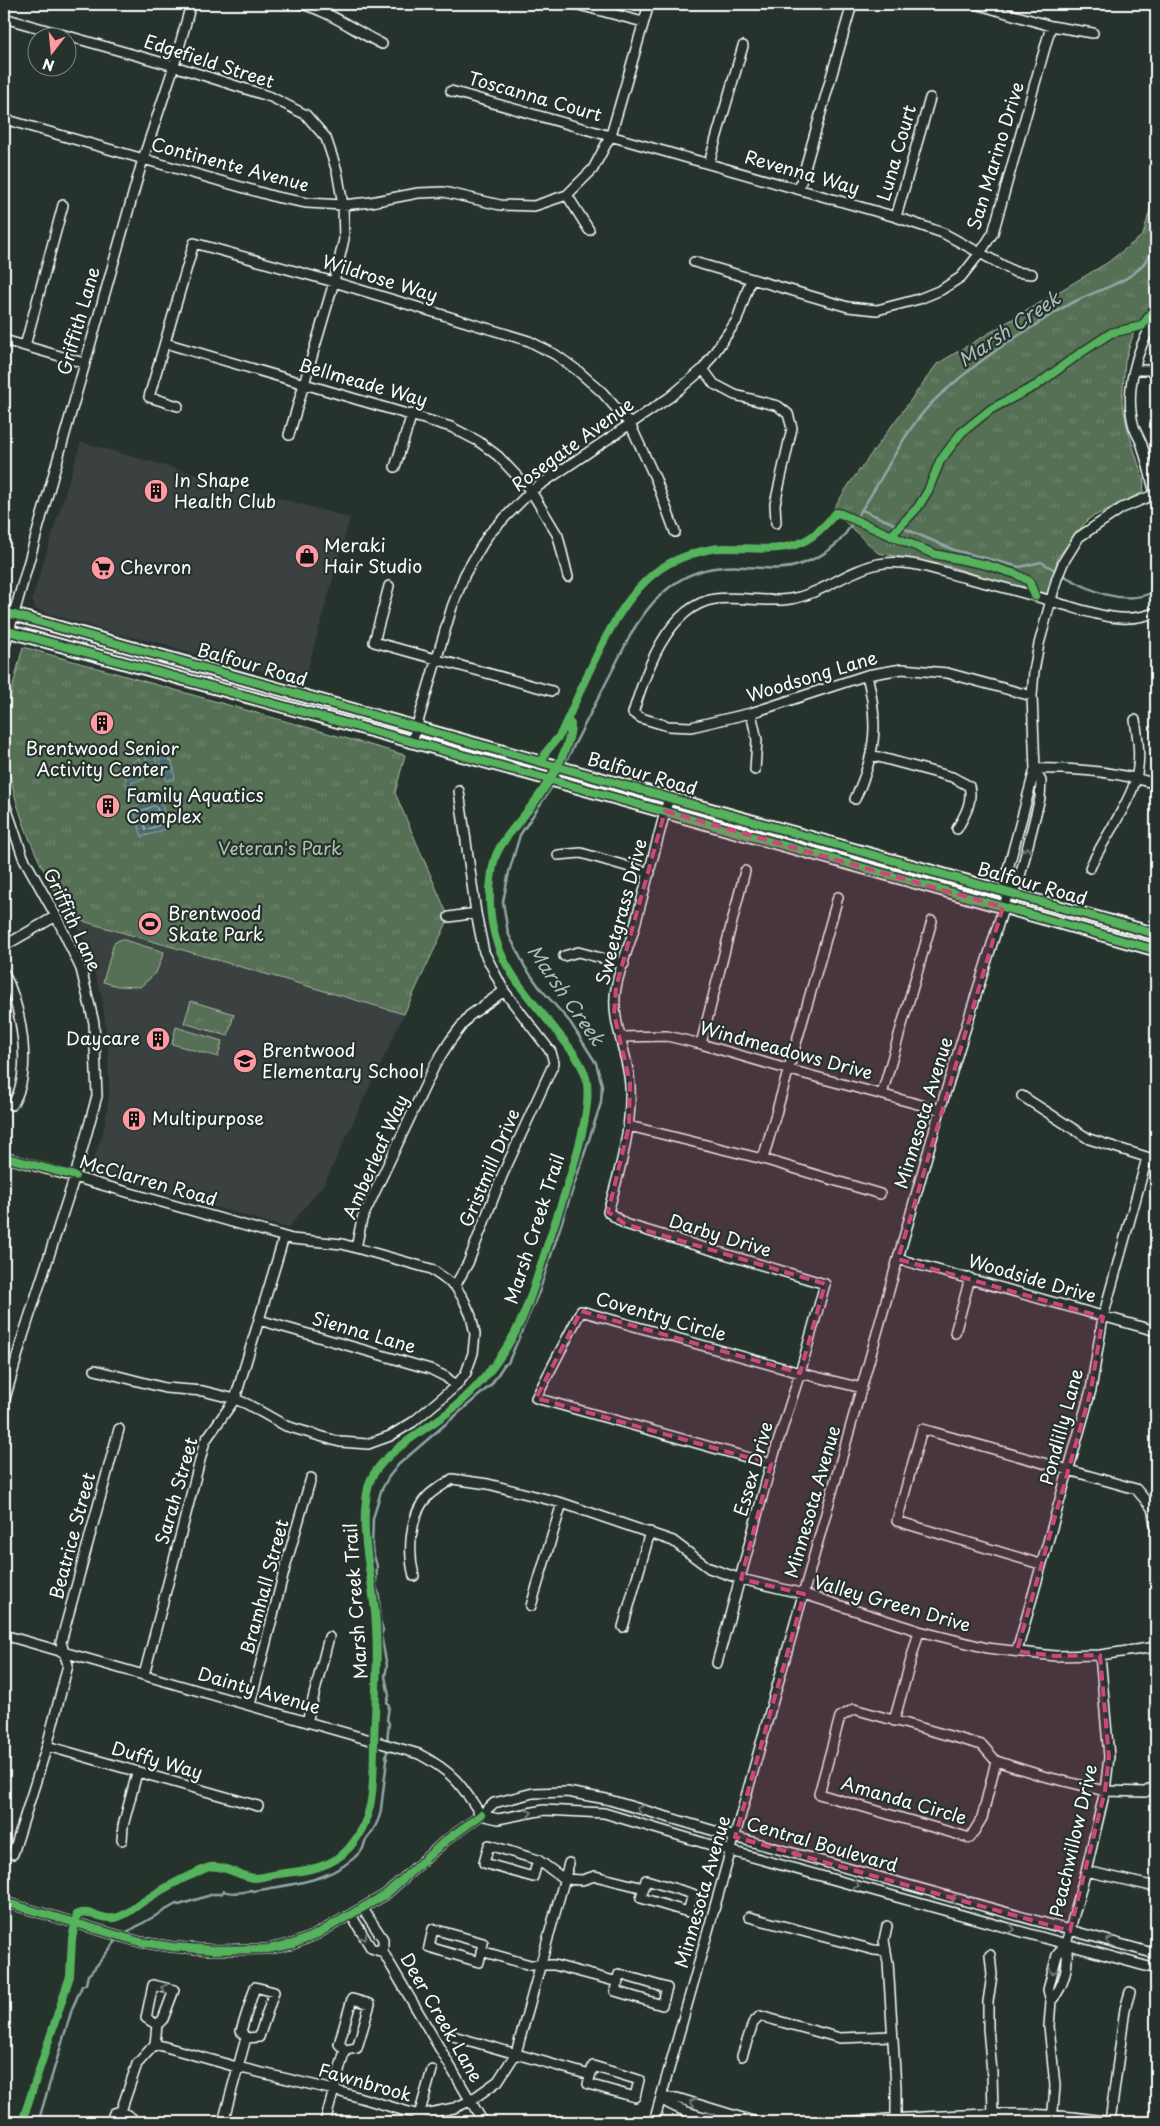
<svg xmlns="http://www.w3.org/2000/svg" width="1160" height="2126" font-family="'Playpen Sans',sans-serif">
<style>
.built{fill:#3a413f}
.grass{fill:#567055;stroke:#aab8aa}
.park{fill:url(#park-tufts);stroke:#aab8aa}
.water{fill:url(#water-rules);stroke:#91a6a8}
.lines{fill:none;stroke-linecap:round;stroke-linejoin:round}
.shore{stroke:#b6c3c5;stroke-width:1}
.stream{stroke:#91a6a8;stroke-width:2.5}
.minor-casing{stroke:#fff;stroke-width:12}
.major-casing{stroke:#fff;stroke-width:15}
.minor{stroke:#26332d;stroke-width:9}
.major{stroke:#26332d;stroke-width:11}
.cycleway-casing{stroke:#26332d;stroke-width:11}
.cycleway{stroke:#56b35d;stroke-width:8}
.oneway{stroke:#727a76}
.marked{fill:#ce467c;fill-opacity:0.2;stroke:#ce467c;stroke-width:4;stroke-dasharray:10 6;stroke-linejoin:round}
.labels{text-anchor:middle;stroke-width:4.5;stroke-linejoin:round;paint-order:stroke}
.street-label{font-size:18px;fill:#fff;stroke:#26332d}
.poi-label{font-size:18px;fill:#fff;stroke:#26332d;text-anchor:start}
.park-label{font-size:18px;fill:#b3bfb2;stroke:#26332d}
.water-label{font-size:19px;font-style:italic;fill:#adbcbe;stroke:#26332d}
</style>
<defs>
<pattern id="park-tufts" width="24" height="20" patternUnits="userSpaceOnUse" patternTransform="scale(1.25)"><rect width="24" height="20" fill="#567055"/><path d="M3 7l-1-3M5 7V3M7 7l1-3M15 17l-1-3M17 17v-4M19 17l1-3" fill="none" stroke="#6f856e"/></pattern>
<pattern id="water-rules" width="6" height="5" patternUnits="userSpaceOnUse" patternTransform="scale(1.25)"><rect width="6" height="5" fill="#486a6e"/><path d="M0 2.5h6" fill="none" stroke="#638084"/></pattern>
</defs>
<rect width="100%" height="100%" fill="#26332d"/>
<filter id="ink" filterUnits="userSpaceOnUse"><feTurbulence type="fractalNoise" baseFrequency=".02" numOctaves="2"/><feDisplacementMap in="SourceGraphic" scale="10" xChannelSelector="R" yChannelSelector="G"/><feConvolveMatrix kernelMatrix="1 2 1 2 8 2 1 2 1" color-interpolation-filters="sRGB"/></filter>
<g filter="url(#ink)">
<path class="built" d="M 81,442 L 350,518 L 304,682 L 179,650 L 165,644 L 117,634 L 35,609 L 32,599 Z
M 72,918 L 404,1014 L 324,1184 L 288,1228 L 97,1173 L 93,1169 L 92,1164 L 103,1133 L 109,1097 L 108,1048 L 102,997 L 85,943 Z"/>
<path class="grass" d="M 121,939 L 164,952 L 156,973 L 140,987 L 118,986 L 103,982 L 114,943 Z
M 176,1027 L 222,1041 L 218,1057 L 172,1044 Z"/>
<path class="park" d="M 1156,188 L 1156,299 L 1137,324 L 1134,332 L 1125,361 L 1122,401 L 1127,427 L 1144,482 L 1143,492 L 1090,518 L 1085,523 L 1058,557 L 1048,598 L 949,566 L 878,553 L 838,515 L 834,508 L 850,483 L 937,364 L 1107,263 L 1143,235 Z
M 23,647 L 405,755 L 395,793 L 449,918 L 404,1014 L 72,918 C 36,866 0,783 7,718 C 10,694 17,670 23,647 Z
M 191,1001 L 234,1014 L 228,1036 L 184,1023 Z"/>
<path class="water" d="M 152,747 L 160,774 L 145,776 L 145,779 L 132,782 L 131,787 L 127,788 C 123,775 126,764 139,758 L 142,768 L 148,767 L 144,749 Z
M 167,752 L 170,761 L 172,761 L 175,779 L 166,781 L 158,754 Z
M 160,799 L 169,828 L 142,837 L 133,807 Z"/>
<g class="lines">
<path class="shore" d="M 154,806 L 157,808 L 162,824 L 146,830 L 140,812 Z"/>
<path class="stream" d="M 862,510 L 954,550 L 1020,567 L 1041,562 L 1057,571
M 1061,574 C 1091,591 1123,607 1156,591
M 564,765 L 632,632 C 659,587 691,563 745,567 C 763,568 785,571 801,564 C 813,560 825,554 834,546 C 843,540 849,528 855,519 C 885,479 902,429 940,395 C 969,369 1000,346 1034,326 C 1049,316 1064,306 1080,299 C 1103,288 1132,282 1147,259 C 1151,253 1153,245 1156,238
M 387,1742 L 389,1723 L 387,1720 L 389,1706 L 387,1702 L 389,1696 L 385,1676 L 387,1666 L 381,1635 L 383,1630 L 380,1620 L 379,1595 L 376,1585 L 377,1566 L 372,1548 L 373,1519 L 381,1491 L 388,1478 L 398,1465 L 491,1385 L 504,1365 L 508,1363 L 539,1292 L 601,1103 L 602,1085 L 596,1063 L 570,1022 L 540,988 L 525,967 L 508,933 L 503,902 L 509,872 L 520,835 L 553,785
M 122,1935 L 176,1904 L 179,1905 L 214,1894 L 221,1894 L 224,1891 C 230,1894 244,1893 250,1890 L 254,1891 C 292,1884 334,1882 362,1850 C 364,1848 364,1842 366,1840 C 372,1833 380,1820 381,1809 C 383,1793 385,1777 387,1760 L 386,1756 L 388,1747
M 35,2122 L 36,2118 L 40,2116 L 72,2009 L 82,1986 L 86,1984 L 88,1975 C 93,1972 111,1946 118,1939"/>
<g class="minor-casing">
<path id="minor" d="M 301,4 C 331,12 355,31 382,44
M 575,4 L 643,22
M 976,4 L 1051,26 L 1093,33
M 4,18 L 174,66 L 271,97 L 306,115 L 326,138 L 337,171 L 343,205 L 344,239 L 334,282 L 289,435
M 451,91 L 896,217 L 943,233 L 1015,272 L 1032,274
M 4,119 L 276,197 L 307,203 L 343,205 L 371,202 L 418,193 L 444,192 L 500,205 L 534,206 L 567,195 L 593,169 L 611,135 L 649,4
M 709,163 L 743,46
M 799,189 L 852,4
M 567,195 L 589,230
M 896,217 L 930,98
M 694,262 L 848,307 L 877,310 L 919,299 L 941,290 L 961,277 L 980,253 L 993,233 L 1051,26
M 4,340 L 84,363
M 165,343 L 451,427 L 478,441 L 498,456 L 531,491 L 558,536 L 568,577
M 25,346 L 63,205
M 703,369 L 714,384 L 735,395 L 778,406 L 788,414 L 792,428 L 775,504 L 776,523
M 1135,370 L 1156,370
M 178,406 L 149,397 L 194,243 L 334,282 L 529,341 L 556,355 L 578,371 L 602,392 L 630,424 L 656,480 L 675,532
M 395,467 L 412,414
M 1155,494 C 1151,478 1147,461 1142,445 C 1140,439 1136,433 1134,427 C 1124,392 1136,348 1156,319
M 389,586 L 374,642 L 552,691
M 4,649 L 143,159 L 174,66 L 191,4
M 1032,696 L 947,673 L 902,669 L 867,675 L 751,713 L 691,727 L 668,726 L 641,718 L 633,713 C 645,674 667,606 715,599 C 740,596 766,603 790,599 C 822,594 846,571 878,564 C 907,558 938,571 966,578 C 998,586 1030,594 1061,604 C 1093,613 1124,626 1156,612
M 751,713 L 757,740 L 755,770
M 412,742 L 452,607 L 465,574 L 488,535 L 531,491 L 670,397 L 703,369 L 737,320 L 751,279
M 871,755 L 952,777 L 969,786 C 973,802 965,815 957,829
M 1035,769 C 1076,768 1117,772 1156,784
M 669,797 C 657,841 646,885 634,929 C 629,947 619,970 616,988 C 610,1021 628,1052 630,1085 C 632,1129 620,1170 608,1212 L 625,1224 L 825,1284 L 800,1373 L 771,1464 L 717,1663
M 855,799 C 876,754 879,723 867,675
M 4,801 L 23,857 L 56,916 L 81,969 L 94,1023 L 97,1096 L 75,1176 L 23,1336 L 4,1402
M 558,855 L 581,853 L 650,873
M 1090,868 C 1102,841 1129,805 1136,778 C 1141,759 1138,738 1135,720
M 1008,893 L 1018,884 L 1040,798 L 1041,781 L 1035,769
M 449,917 L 476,913
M 4,946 L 56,916
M 564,956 L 578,952 L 624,964
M 4,973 C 21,1007 34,1072 12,1105
M 621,1037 L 667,1036 L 701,1044 L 790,1070 L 940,1110
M 701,1044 L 745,871
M 882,1094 L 932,921
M 1022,1096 L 1089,1139 L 1156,1160
M 629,1126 L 763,1159 L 880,1194
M 4,1157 L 292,1239 L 342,1244 L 431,1269 L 455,1286 L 464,1300 L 471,1316 L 475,1334 L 473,1353 L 466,1373 L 456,1386 L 413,1422 L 390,1436 L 368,1444 L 340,1442 L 286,1426 L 247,1404 L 235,1399 L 203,1391 L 165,1388 L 95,1370
M 763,1159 L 838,897
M 356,1248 L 362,1219 L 435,1065 L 450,1041 L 469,1016 L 504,991
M 898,1259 L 1156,1331
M 455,1286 L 468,1263 L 502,1176 L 554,1063 L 551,1052 L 504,991 L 484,952 L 476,913 L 459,791
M 259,1320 L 430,1369 L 446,1377 L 456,1386
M 955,1333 L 970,1278
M 771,1464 L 536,1398 L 581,1311 L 800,1373 L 862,1388
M 1040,1564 L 897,1521 L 922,1429 L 1136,1489 L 1152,1508 L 1156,1529
M 414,1576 C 408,1553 409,1516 427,1497 C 433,1490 444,1485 452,1479 L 488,1484 L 562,1503 L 673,1541 L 709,1568 L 741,1579 L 804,1594 L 919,1631 L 987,1648 L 1055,1656 L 1100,1655 L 1156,1647
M 531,1606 L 562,1503
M 623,1627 L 650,1532
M 4,1635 L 419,1754 C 453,1772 461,1784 481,1815
M 1017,1651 L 1091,1390 L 1103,1317 L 1147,1158
M 144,1675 L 205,1441 L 235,1399 L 284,1237
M 250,1705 L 285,1568 L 311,1478
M 894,1721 L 919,1631
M 307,1722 L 329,1637
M 47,1746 L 258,1806
M 996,1761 L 982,1818 L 970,1838 L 819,1794 L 840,1717 L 854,1709 L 982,1745 L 996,1761 L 1043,1776 L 1105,1791 L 1145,1792 L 1156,1786
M 481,1815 L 498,1819 L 544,1810 L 604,1813 L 731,1851 L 1156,1969
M 122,1840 L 123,1826 L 137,1773
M 13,1854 L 47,1746 L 68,1665 L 61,1642 L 119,1429
M 538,1860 L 533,1877 L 484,1863 L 489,1845 L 538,1860 L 564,1879 L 582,1880 L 595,1876 L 644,1888
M 1086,1871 L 1156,1887
M 646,1880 L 693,1894 L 688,1912 L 641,1898 Z
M 4,1902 L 140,1942 L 173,1947 L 214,1950 L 268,1949 L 293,1944 L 315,1935 L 385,1895 L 445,1841 L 481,1815 L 494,1803 L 533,1793 L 567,1792 L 606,1799 L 735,1837 L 1156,1954
M 363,1909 L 383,1939 L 383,1952 L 483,2122
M 351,1915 L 371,1948 L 383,1952
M 749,1917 L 874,1950 L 885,1951
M 887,1926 L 884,1940 L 888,1963 L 896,2087 L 896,2122
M 433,1929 L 483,1943 L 479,1962 L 429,1947 Z
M 481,1951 L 530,1965 L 554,1965 L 618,1982
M 990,1955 L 992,1975 L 988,2002 L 988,2028 L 992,2072 L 993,2114
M 619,1974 L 667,1988 L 662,2005 L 615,1991 Z
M 255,1987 L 274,1992 L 259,2037 L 246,2038 L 241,2031 Z
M 352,1999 L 370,2004 L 357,2048 L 345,2050 L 339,2044 Z
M 1051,2001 C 1064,1987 1070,1963 1066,1944
M 453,2036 L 590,2075
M 155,2044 L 237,2067 L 334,2090 L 419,2115 L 454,2108 L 470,2101 L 498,2081 L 516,2053 L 569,1863
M 742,2056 L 753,2023 L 760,2016 L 840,2038 L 892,2036
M 593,2066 L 639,2080 L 635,2097 L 588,2084 Z
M 661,2098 L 677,2098 L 756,2122
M 661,2099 C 685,2115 717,2121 746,2122
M 121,2111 L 137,2064 L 155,2044 L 157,2025 L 163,2019 L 174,1990 L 153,1985 L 146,2018 L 157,2025
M 121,2111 L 132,2118 L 131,2122
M 111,2122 L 114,2113 L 121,2111
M 223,2122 L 246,2038
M 325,2122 L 345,2050
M 417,2122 L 432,2070
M 654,2122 L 940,1110 L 1008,893 L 1005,880 L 1035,769 L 1032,696 L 1034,671 L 1039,644 L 1057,578 L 1064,561 L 1079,537 L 1122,508 L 1156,494
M 836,2122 C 925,2118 1020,2106 1109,2122
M 1052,2122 L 1055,2086 L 1049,2026 L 1051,2001 L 1048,1990 L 1057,1955 L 1066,1944 L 1086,1871 L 1105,1791 L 1109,1757 L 1100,1655
M 1110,2122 L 1125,2009 L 1130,1992"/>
</g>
<g class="major-casing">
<path id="major" d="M 4,612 L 1156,934
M 4,630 L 537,776 L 1156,950"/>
</g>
<use href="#minor" class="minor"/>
<use href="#major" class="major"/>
<g class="cycleway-casing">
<path id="cycleway" d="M 891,536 L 918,507 L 928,491 L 940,461 L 961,433 L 991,409 L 1037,385 L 1079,354 L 1111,333 L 1142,326 L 1156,306
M 4,612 L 1156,934
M 4,630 L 537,776 L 1156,950
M 542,761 L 546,752 L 560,735 C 586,683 615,593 668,564 C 681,557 707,548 722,548 C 749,547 784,554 808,539 C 819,533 828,522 836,513 L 841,514 L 934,554 L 987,565 L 1016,574 L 1029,581 L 1035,596
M 4,1157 L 75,1176
M 4,1902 L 140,1942 L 173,1947 L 214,1950 L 268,1949 L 293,1944 L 315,1935 L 385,1895 L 445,1841 L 481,1815
M 22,2122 L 70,1976 L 72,1939 L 77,1914 C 90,1909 101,1920 114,1918 C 124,1917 134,1908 141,1903 C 159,1891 176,1881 196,1873 C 201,1871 204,1868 210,1867 C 226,1865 240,1877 255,1878 C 262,1878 271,1875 278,1874 C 304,1871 331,1869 349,1848 C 376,1818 373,1782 374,1745 C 375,1699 379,1658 375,1612 C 371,1570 359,1531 368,1488 C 374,1456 428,1429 451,1410 C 482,1386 511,1347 525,1311 C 535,1286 542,1261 550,1237 C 562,1201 595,1113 586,1078 C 582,1063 572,1051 562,1038 C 523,988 487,959 490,889 C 491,880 492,867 495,858 C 501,841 515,827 526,813 C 543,792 571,751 571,724 L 567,720"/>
</g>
<use href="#cycleway" class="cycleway"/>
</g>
<defs><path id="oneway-chevron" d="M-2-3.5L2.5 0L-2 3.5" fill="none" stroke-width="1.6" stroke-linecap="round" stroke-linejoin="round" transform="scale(1.25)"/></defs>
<g class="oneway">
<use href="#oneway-chevron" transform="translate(1027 850) rotate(-76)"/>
<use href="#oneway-chevron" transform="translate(640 1809) rotate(-163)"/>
<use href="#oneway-chevron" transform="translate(529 1813) rotate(-11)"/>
<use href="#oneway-chevron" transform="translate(796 1854) rotate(-164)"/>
<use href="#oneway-chevron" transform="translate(856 1885) rotate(15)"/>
<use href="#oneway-chevron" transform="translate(953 1898) rotate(-164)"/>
<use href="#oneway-chevron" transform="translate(1012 1929) rotate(15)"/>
<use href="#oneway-chevron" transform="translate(364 1937) rotate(58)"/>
<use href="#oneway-chevron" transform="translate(1109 1941) rotate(-165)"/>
<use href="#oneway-chevron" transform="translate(1053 1971) rotate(106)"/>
<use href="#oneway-chevron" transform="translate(164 1988) rotate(-165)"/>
<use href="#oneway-chevron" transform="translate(693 2102) rotate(-164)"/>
</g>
</g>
<path class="marked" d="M 665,811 L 1003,907 L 898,1259 L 1103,1317 L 1091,1390 L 1017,1651 L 1055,1656 L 1100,1655 L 1109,1757 L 1105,1791 L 1070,1931 L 735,1837 L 804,1594 L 741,1579 L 771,1464 L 536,1398 L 581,1311 L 800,1373 L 825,1284 L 625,1224 L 608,1212 L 629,1126 L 630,1083 L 614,1014 L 616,987 Z"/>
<defs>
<g id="building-disc" transform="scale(1.25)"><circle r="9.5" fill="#ff9aa2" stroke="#26332d"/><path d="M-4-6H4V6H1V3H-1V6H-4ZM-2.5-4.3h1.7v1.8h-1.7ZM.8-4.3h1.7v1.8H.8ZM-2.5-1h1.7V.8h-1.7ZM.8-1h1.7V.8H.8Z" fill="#111"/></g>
<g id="shop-disc" transform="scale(1.25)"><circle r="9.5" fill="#ff9aa2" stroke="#26332d"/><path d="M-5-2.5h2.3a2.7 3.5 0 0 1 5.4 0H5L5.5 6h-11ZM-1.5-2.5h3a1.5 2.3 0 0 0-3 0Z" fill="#111"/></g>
<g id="supermarket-disc" transform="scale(1.25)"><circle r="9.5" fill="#ff9aa2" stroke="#26332d"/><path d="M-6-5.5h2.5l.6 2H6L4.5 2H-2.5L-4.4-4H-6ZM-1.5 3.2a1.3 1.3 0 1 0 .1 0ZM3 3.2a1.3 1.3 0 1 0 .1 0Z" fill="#111"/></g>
<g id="stadium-disc" transform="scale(1.25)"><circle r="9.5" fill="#ff9aa2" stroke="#26332d"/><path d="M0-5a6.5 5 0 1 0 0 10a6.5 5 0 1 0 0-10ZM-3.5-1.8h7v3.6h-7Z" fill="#111"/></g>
<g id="school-disc" transform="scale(1.25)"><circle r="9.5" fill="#ff9aa2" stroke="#26332d"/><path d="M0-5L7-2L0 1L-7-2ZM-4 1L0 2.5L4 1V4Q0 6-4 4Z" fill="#111"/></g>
</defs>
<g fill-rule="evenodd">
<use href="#building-disc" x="156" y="491"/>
<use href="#shop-disc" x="307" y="556"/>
<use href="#supermarket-disc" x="103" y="568"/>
<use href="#building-disc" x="102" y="723"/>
<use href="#building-disc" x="108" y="806"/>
<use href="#stadium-disc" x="150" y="924"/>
<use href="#building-disc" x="158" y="1039"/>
<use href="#school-disc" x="245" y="1061"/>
<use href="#building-disc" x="134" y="1119"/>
</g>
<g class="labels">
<g class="street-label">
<text transform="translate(209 62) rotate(18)" y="6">Edgefield Street</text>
<text transform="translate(535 97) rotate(16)" y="6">Toscanna Court</text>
<text transform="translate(897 153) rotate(-74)" y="6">Luna Court</text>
<text transform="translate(996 156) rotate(-73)" y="6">San Marino Drive</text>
<text transform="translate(230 165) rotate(15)" y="6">Continente Avenue</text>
<text transform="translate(802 173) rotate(16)" y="6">Revenna Way</text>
<text transform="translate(380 279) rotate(17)" y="6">Wildrose Way</text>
<text transform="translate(79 321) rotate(-74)" y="6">Griffith Lane</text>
<text transform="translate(363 383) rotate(16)" y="6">Bellmeade Way</text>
<text transform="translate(573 445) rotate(-36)" y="6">Rosegate Avenue</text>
<text transform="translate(252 665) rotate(16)" y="6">Balfour Road</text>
<text transform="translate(812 677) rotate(-17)" y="6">Woodsong Lane</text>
<text transform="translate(642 774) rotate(16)" y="6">Balfour Road</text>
<text transform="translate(1032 884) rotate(16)" y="6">Balfour Road</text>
<text transform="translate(622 912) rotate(-75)" y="6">Sweetgrass Drive</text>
<text transform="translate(72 920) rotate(65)" y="6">Griffith Lane</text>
<text transform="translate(786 1051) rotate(15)" y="6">Windmeadows Drive</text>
<text transform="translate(924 1113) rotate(-73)" y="6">Minnesota Avenue</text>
<text transform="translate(376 1157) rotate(-66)" y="6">Amberleaf Way</text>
<text transform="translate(490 1168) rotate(-67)" y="6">Gristmill Drive</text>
<text transform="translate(148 1181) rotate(16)" y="6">McClarren Road</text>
<text transform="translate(535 1229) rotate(-72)" y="6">Marsh Creek Trail</text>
<text transform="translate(720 1236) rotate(17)" y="6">Darby Drive</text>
<text transform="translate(1032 1279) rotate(16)" y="6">Woodside Drive</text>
<text transform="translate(661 1317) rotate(16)" y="6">Coventry Circle</text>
<text transform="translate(364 1333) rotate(16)" y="6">Sienna Lane</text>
<text transform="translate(1062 1427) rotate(-75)" y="6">Pondlilly Lane</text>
<text transform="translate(754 1469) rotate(-74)" y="6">Essex Drive</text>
<text transform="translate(177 1491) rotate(-74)" y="6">Sarah Street</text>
<text transform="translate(813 1502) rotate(-74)" y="6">Minnesota Avenue</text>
<text transform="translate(73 1536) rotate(-75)" y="6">Beatrice Street</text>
<text transform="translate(265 1587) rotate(-75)" y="6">Bramhall Street</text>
<text transform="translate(356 1601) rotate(-94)" y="6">Marsh Creek Trail</text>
<text transform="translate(892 1604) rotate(16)" y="6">Valley Green Drive</text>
<text transform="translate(259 1691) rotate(16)" y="6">Dainty Avenue</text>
<text transform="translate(157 1761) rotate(16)" y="6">Duffy Way</text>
<text transform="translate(904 1801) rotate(16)" y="6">Amanda Circle</text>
<text transform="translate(1074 1841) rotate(-77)" y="6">Peachwillow Drive</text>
<text transform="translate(822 1845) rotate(16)" y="6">Central Boulevard</text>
<text transform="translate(703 1892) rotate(-74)" y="6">Minnesota Avenue</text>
<text transform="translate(441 2018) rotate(60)" y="6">Deer Creek Lane</text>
<text transform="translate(365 2083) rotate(16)" y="6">Fawnbrook</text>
</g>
<g class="poi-label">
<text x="174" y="487">In Shape<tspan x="174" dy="21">Health Club</tspan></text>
<text x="324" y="552">Meraki<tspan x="324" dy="21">Hair Studio</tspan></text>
<text x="120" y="574">Chevron</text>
<text x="102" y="755" text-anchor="middle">Brentwood Senior<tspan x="102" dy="21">Activity Center</tspan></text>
<text x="126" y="802">Family Aquatics<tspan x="126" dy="21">Complex</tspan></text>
<text x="168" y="920">Brentwood<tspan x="168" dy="21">Skate Park</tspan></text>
<text x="140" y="1045" text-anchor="end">Daycare</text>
<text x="262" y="1057">Brentwood<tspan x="262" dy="21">Elementary School</tspan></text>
<text x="152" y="1125">Multipurpose</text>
</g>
<g class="park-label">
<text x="280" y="855">Veteran's Park</text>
</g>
<g class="water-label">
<text transform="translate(1009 329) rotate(-34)" y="7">Marsh Creek</text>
<text transform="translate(566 995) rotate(55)" y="7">Marsh Creek</text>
</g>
</g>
<rect width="1160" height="2126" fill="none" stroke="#26332d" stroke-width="20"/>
<rect x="10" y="10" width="1140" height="2106" fill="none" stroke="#fff" stroke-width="2" filter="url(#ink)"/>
<g transform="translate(52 52) rotate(196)"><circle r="24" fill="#26332d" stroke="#7d8581"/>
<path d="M0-4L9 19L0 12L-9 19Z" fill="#ff9aa2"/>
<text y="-8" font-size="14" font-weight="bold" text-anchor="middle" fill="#ffffff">N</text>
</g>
</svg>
